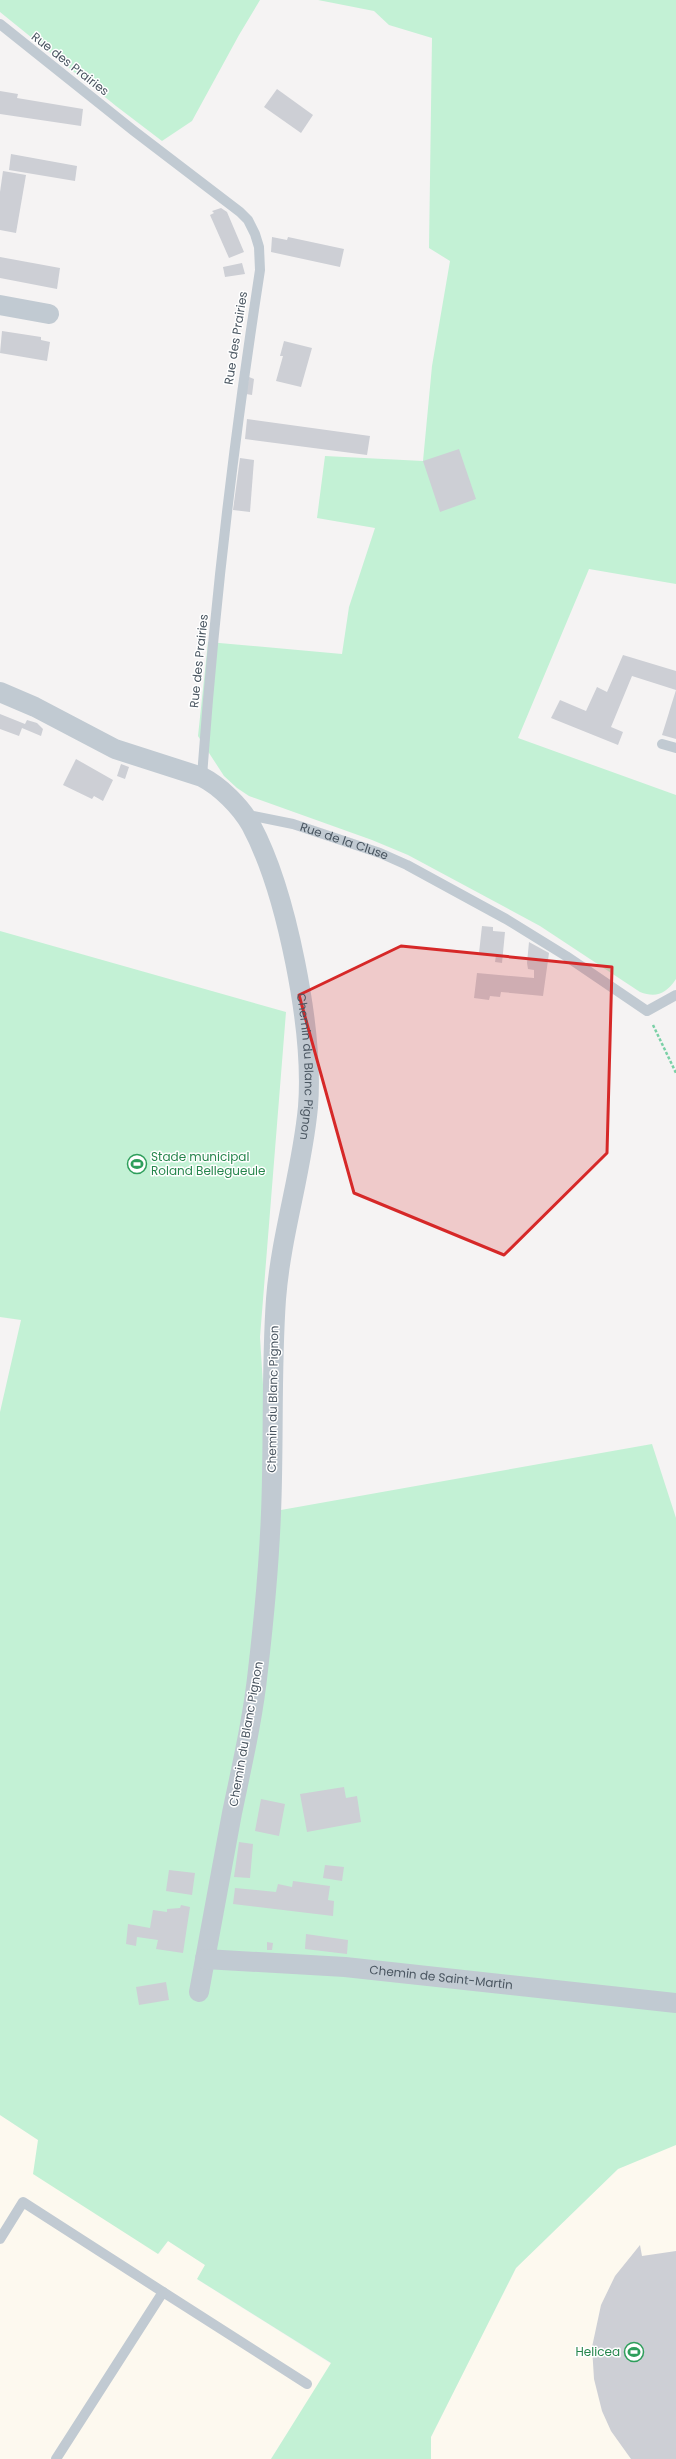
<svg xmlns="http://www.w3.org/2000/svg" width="676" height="2459" viewBox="0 0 676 2459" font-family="Poppins,sans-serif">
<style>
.commercial{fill:#fdf9ef}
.green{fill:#c3f1d5}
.building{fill:#cdcfd5}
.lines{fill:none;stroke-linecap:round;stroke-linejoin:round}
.path{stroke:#7ad0a6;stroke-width:2.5;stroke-dasharray:3 2;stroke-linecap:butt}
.lane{stroke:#c1cad2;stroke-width:10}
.street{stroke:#c1cad2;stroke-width:20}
.marked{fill:#d62828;fill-opacity:0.2;stroke:#d62828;stroke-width:3;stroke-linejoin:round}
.labels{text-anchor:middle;stroke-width:3;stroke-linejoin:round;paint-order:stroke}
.street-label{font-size:12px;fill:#4a5661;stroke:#fff}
.leisure-label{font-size:12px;fill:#27864d;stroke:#fff;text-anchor:start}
</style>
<rect width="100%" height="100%" fill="#f5f3f3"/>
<!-- commercial -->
<g class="commercial">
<polygon points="0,2115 38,2140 159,2254 168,2241 205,2265 198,2280 331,2364 271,2459 0,2459"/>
<polygon points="672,2145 676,2145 676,2459 431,2459 431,2437 516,2268 618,2169"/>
</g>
<!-- green -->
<g class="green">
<polygon points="0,0 260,0 239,35 192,121 162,141 116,106 0,12"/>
<path d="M318 0H676V584L589 569 518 738 676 795V979C666 994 656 998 640 992L540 926 408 855 372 840 249 796 237 788 224 776 198 736 208 642 342 654 349 607 375 528 317 518 325 456 423 461 432 366 450 261 429 248 432 38 389 25 374 11Z"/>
<polygon points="0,931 286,1012 260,1337 267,1448 264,1513 652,1444 676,1518 676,2145 618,2169 516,2268 431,2437 431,2459 271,2459 331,2363 197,2279 205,2265 168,2241 158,2254 33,2174 38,2140 0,2115 0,1412 21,1320 0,1317"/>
</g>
<!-- building -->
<g class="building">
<polygon points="277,89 313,115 301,133 264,107"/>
<polygon points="0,91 18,94 17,98 83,109 81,126 0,114"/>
<polygon points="11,154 77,166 75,181 9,170"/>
<polygon points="3,171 26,175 16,233 0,230 0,192"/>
<polygon points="221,208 227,212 244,252 229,258 210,215 214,213 212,211"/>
<polygon points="272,237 287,240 288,237 344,249 340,267 271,252"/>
<polygon points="0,257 60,268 57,289 0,278"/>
<polygon points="242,263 245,274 225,277 223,267"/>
<polygon points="2,331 41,337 41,340 50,342 47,361 0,353"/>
<polygon points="284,341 312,348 301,387 276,381 283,356 280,356"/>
<polygon points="249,377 254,379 252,395 246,394"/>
<polygon points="247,419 370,436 367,455 245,439"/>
<polygon points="459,449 476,499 440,512 423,461"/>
<polygon points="240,458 254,460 250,512 233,510"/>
<polygon points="623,655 676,671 676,690 632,676 611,727 623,732 618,745 551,718 560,700 586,711 597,687 607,692"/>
<polygon points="676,690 676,739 662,735"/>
<polygon points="0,714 25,724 27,720 37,723 43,729 41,736 22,728 19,736 0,729"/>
<polygon points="76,759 113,780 103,801 94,796 92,799 63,785"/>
<polygon points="121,764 129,767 125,779 117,776"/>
<polygon points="482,926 493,927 493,931 505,932 502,963 495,962 496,955 479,953"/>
<polygon points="529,942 549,953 543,996 501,992 500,997 490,996 489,1000 474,998 477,973 534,978 534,970 528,969 527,963"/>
<polygon points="344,1787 346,1798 357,1796 361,1822 307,1832 300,1794"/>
<polygon points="261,1799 285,1804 279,1836 255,1831"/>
<polygon points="239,1842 253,1844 250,1878 234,1877"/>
<polygon points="325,1865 344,1867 342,1881 323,1878"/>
<polygon points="169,1870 195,1873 192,1895 166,1891"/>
<polygon points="293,1881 330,1886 328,1900 334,1901 333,1916 233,1904 235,1888 276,1892 278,1884 292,1887"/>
<polygon points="181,1905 190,1907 183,1953 156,1949 158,1940 137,1937 136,1946 126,1944 128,1924 150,1928 153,1910 167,1912 167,1909 180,1908"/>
<polygon points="306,1934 348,1940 347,1954 305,1949"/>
<polygon points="267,1942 273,1943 272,1950 267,1950"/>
<polygon points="166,1982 169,2000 139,2005 136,1987"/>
<polygon points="640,2245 642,2256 676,2251 676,2459 631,2459 611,2431 602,2411 594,2379 592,2347 601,2305 615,2276"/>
</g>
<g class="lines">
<!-- path -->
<polyline class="path" points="653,1025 676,1073"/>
<!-- lane -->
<g class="lane">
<path d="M0 24 134 131 240 212 248 220 255 234 259 247 260 270C234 438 214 607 202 777"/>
<polyline points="662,744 676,748"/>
<path id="s1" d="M243 814 293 824 380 853 407 865 506 919 566 956 647 1011 676 995"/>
<polyline points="0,2239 23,2202 163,2292"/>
<polyline points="56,2459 163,2292 307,2384"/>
</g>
<!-- street -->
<g class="street">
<polyline points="0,305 49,314"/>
<path id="s2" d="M0 692 35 707 115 749 202 777C220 786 241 807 251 825 287 892 314 1031 308 1107 302 1172 281 1234 276 1299 271 1370 274 1442 271 1513 269 1565 264 1618 258 1670 253 1718 242 1765 232 1813 221 1872 210 1932 199 1992"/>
<path id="s3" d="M205 1959 345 1967 676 2003"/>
</g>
</g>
<!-- marked area -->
<path class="marked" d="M401 946 612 967 607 1153 504 1255 354 1193 299 995Z"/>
<!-- icons -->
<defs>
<g id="stadium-ring" transform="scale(1)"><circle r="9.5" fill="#fff" stroke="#2e9e5b" stroke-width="1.5"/><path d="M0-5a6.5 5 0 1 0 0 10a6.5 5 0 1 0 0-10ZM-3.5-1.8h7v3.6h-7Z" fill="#2e9e5b"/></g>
</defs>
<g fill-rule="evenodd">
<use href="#stadium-ring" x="137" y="1164"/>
<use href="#stadium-ring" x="634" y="2352"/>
</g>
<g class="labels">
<!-- street labels -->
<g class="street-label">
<text transform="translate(70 64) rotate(38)" y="4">Rue des Prairies</text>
<text transform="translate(236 338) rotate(-81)" y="4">Rue des Prairies</text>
<text transform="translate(199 661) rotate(-84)" y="4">Rue des Prairies</text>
<text dy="4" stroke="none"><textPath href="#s1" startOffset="105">Rue de la Cluse</textPath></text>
<text dy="4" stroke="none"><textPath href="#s2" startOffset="539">Chemin du Blanc Pignon</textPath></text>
<text transform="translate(273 1399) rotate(-89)" y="4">Chemin du Blanc Pignon</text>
<text transform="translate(246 1734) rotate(-80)" y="4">Chemin du Blanc Pignon</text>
<text dy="4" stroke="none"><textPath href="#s3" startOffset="237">Chemin de Saint-Martin</textPath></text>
</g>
<!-- leisure labels -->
<g class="leisure-label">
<text x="151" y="1161">Stade municipal<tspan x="151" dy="14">Roland Bellegueule</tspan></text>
<text x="620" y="2356" text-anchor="end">Helicea</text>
</g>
</g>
</svg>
